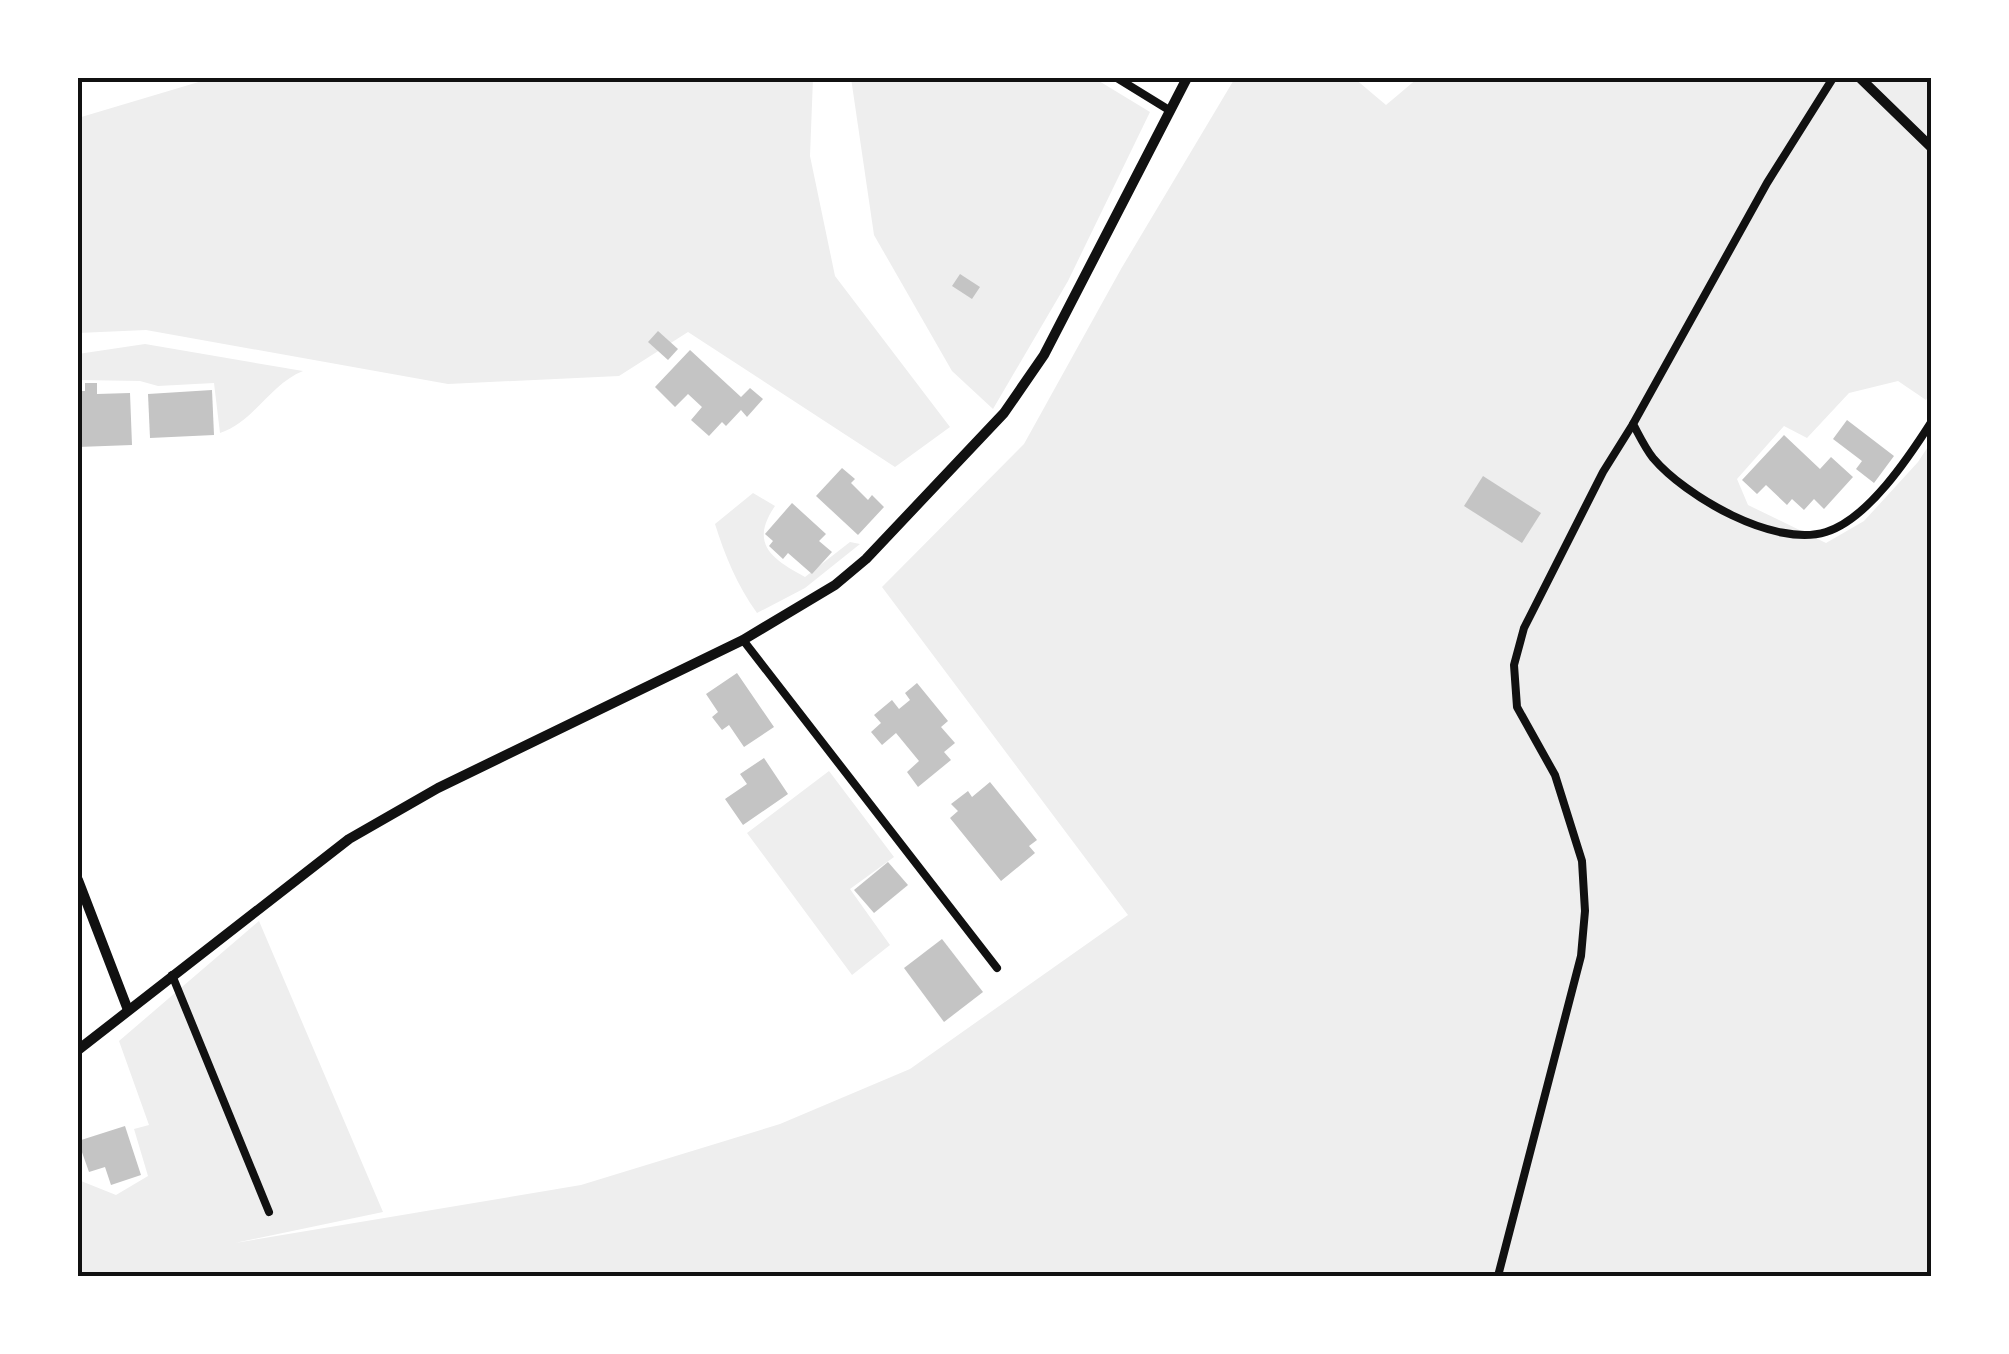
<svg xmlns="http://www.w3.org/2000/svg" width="2009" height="1354" viewBox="0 0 2009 1354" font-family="Raleway,sans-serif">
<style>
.green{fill:#eee}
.building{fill:#c4c4c4}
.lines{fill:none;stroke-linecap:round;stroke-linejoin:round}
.service{stroke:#111;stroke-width:8}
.minor{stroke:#111;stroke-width:10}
.neatline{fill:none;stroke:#111;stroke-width:4}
</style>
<rect width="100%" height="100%" fill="#fff"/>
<!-- green -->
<g class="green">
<polygon points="212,78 813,78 810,156 835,276 950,427 895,467 688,332 619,376 448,384 146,330 78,333 78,118"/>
<polygon points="851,78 1094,78 1150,112 1068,281 993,409 952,371 874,235"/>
<polygon points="1235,78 1354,78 1386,105 1418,78 1931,78 1931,390 1926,400 1898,381 1849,393 1807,438 1784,426 1737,479 1748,505 1826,543 1864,521 1918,462 1931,442 1931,1276 78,1276 78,1174 81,1181 116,1195 148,1176 134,1129 149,1125 119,1041 259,921 383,1212 235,1243 581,1185 780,1124 910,1069 1128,915 882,587 1024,444 1121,269"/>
<path d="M145 344 303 371C270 384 253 423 220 433L214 383 158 386 140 381 78 380V354Z"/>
<path d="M753 493 775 506C749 544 772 559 805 577L850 542 860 544 805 588 757 613C737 585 725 556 715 524Z"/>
<polygon points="829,771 894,857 850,889 890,945 852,975 747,833"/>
</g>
<!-- building -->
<g class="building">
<polygon points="960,274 980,287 972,299 952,286"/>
<polygon points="658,331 678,349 668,360 648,342"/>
<polygon points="690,350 741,397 750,388 763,399 747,417 741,410 726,426 722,422 709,436 691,420 702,407 688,394 675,407 655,387"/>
<polygon points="85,383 97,383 97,394 130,393 132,445 78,447 78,391 85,391"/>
<polygon points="212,390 214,435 150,438 148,394"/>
<polygon points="1847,420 1894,456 1874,483 1856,469 1862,461 1833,439"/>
<polygon points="1784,435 1820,469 1831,457 1853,477 1824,509 1814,499 1804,510 1792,499 1787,505 1766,485 1757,494 1742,480"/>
<polygon points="842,468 855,479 851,483 868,500 872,495 884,507 858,535 816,496"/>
<polygon points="1483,476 1541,513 1522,543 1464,506"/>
<polygon points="792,503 826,534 819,541 832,552 812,574 788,553 783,559 769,546 773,541 765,534"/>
<polygon points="737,673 774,727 744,747 729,725 722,730 712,717 718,712 706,694"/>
<polygon points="917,683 948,721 941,727 955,743 944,752 951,760 918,787 907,772 919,761 896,733 882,745 871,732 881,723 874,715 892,700 899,709 910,700 905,693"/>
<polygon points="764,758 788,794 743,825 725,799 747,784 740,774"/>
<polygon points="990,782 1037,840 1029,846 1035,853 1001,881 950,818 958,811 951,804 968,791 972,797"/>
<polygon points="888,862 908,885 874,913 854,890"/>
<polygon points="942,939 983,992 944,1022 904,968"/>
<polygon points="125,1126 141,1175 111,1185 105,1167 89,1172 78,1141"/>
</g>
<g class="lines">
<!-- service -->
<g class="service">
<polyline points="1117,78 1169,110"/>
<path d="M1833 78 1767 183 1633 424C1639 435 1645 448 1653 458 1685 496 1774 548 1826 532 1868 519 1909 457 1932 421"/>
<polyline points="743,640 997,968"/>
<polyline points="172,975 269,1212"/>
<polyline points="1498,1276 1581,956 1585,911 1582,861 1555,775 1517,707 1514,665 1524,628 1603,472 1633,424"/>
</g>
<!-- minor -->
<g class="minor">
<polyline points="1860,78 1932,148"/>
<polyline points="78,880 128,1010"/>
<polyline points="78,1050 349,839 438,788 743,640 835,585 866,559 1004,413 1044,355 1187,78"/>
</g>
</g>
<!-- border -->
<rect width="2009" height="1354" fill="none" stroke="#ffffff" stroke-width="160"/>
<rect x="80" y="80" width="1849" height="1194" class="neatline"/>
</svg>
